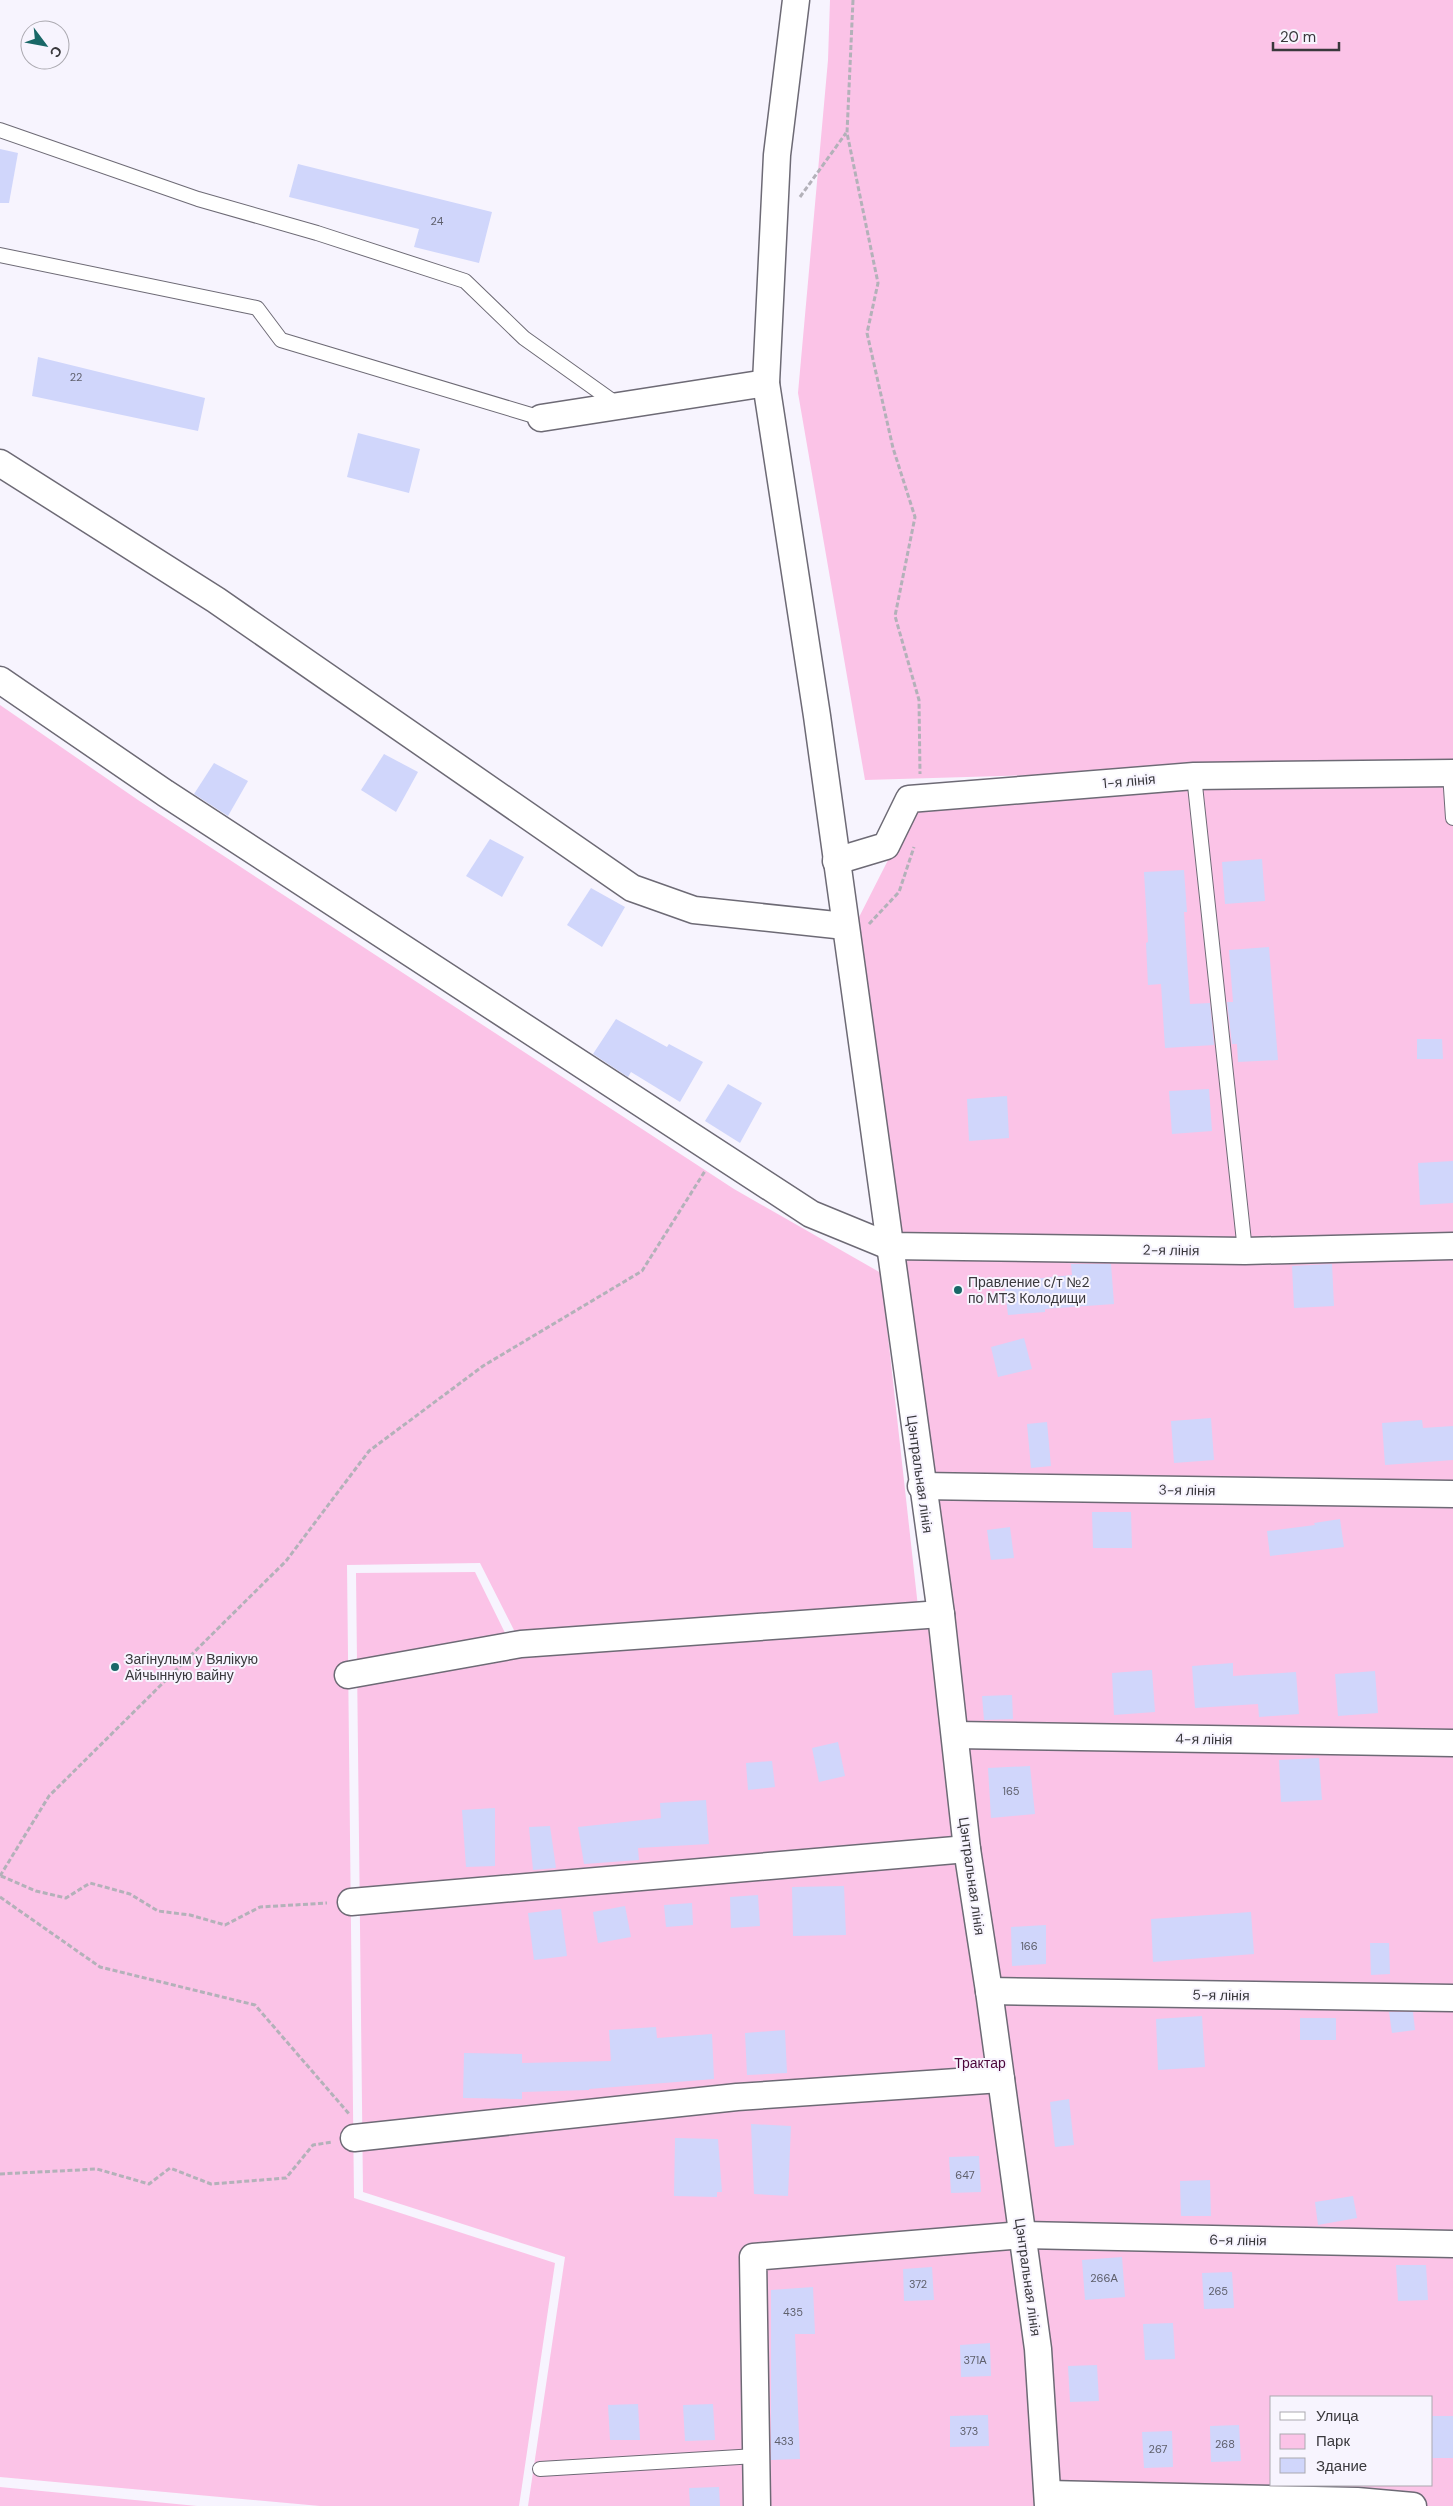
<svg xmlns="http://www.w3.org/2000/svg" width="1453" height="2506" viewBox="0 0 1453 2506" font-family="'DM Sans',sans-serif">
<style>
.green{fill:#fbc3e7;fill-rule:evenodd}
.building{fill:#d0d6fb}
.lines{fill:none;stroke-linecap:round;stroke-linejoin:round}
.service-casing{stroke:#6d6a75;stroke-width:16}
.minor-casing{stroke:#6d6a75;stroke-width:29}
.path{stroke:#b3b1b9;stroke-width:3;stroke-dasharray:5 2.5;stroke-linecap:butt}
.service{stroke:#fff;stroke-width:14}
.minor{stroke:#fff;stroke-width:26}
.poi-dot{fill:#196767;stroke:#f7f4fe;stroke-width:2}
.labels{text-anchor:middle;stroke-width:4;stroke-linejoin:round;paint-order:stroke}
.number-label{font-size:11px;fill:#5f606c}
.street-label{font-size:14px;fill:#39383c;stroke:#f7f4fe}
.poi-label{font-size:14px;fill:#39383c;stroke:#f7f4fe;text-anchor:start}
.park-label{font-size:14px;fill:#4d063c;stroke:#f7f4fe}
</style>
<rect width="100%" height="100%" fill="#f7f4fe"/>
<!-- green -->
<g class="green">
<polygon points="830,0 1453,0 1453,763 865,780 798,393 828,60"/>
<polygon points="0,705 138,800 734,1189 881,1273 919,1616 521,1644 480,1563 347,1565 354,2198 555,2263 519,2506 320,2506 0,2477"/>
<path d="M1453 782V2506H528L565 2257 363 2192 356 1573 475 1572 515 1653 950 1622 854 927 915 807 1194 785ZM1272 2397H1432V2485H1272Z"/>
<polygon points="0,2487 197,2506 0,2506"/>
</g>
<!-- building -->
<g class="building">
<polygon points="0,149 18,153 9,203 0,203"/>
<polygon points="298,164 492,212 479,263 414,247 419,229 289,197"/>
<polygon points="38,357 205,398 198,431 32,396"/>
<polygon points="358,433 420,449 409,493 347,477"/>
<polygon points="384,754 418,772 396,812 361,790"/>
<polygon points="214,763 248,781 228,816 194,794"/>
<polygon points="490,839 524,857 502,897 466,876"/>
<polygon points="1262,859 1265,901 1225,904 1222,862"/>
<polygon points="1184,870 1187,912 1184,912 1190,1004 1210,1003 1214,1045 1165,1048 1161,984 1148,985 1146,943 1148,942 1144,872"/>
<polygon points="591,888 625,907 602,947 567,925"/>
<polygon points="1269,947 1278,1060 1238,1062 1237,1044 1232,1044 1227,1002 1233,1002 1229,950"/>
<polygon points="616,1019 667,1047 669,1044 703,1062 680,1102 631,1072 628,1077 593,1054"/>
<polygon points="1417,1039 1442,1039 1443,1059 1417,1059"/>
<polygon points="728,1084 762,1103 740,1143 705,1121"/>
<polygon points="1209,1089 1212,1131 1172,1134 1169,1091"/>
<polygon points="1007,1096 1009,1138 969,1141 967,1099"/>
<polygon points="1453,1161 1453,1203 1420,1205 1418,1163"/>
<polygon points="1071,1264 1111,1264 1114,1304 1045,1309 1045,1312 1008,1315 1004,1282 1072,1275"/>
<polygon points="1332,1264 1334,1306 1294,1308 1292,1266"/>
<polygon points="1024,1338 1032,1369 998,1377 991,1347"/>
<polygon points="1211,1418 1214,1460 1174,1463 1171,1421"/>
<polygon points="1422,1420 1423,1428 1453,1426 1453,1460 1385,1465 1382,1423"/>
<polygon points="1047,1422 1051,1466 1031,1468 1027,1424"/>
<polygon points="1092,1512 1131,1512 1132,1548 1093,1548"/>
<polygon points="1340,1519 1344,1547 1270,1556 1267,1531 1315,1525 1314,1523"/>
<polygon points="1010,1527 1014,1558 991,1560 987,1530"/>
<polygon points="1233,1663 1233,1676 1296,1672 1299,1714 1259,1717 1258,1704 1195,1708 1192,1666"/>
<polygon points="1152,1670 1155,1712 1114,1715 1112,1673"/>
<polygon points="1375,1671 1378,1713 1338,1716 1335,1674"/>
<polygon points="1012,1695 1013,1719 984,1720 982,1696"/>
<polygon points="838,1742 845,1776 819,1782 812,1748"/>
<polygon points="1319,1758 1322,1800 1281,1802 1279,1760"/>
<polygon points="772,1761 775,1787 748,1790 746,1763"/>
<polygon points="1030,1766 1035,1814 991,1818 988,1768"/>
<polygon points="706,1800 709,1844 638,1848 639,1860 584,1864 578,1827 661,1818 660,1803"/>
<polygon points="495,1808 495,1866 466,1867 462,1810"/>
<polygon points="550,1826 556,1868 533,1870 529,1827"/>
<polygon points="844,1886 846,1935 793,1936 792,1887"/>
<polygon points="758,1895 760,1926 731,1928 730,1897"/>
<polygon points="692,1903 693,1925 666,1927 664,1905"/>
<polygon points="625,1906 631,1937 598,1943 593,1912"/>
<polygon points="561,1909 567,1956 534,1960 528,1913"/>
<polygon points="1251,1912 1254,1954 1153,1962 1151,1919"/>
<polygon points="1046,1925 1046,1964 1012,1966 1011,1927"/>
<polygon points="1370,1943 1389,1943 1390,1974 1371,1975"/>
<polygon points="1389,2012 1413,2012 1415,2030 1392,2033"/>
<polygon points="1202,2016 1205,2067 1158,2070 1156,2019"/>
<rect x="1300" y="2018" width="36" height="22"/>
<polygon points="656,2027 657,2038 712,2034 714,2079 589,2089 589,2090 522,2092 522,2099 463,2098 464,2053 522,2054 522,2063 611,2061 609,2030"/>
<polygon points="785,2030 787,2073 747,2075 745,2033"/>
<polygon points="1069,2099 1074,2145 1055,2147 1050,2102"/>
<polygon points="751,2124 791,2126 788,2196 754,2194"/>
<polygon points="675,2138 718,2139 722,2192 717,2192 717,2197 674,2196"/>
<polygon points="979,2156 981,2192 951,2193 949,2157"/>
<polygon points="1210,2180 1211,2216 1181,2216 1180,2181"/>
<polygon points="1353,2196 1357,2218 1318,2225 1315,2202"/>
<polygon points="1122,2257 1125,2297 1085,2300 1082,2260"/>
<polygon points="1396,2265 1426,2265 1428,2300 1398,2301"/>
<polygon points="932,2267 934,2300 904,2301 903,2269"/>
<polygon points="1232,2272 1234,2308 1204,2309 1202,2273"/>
<polygon points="813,2287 815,2334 795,2334 800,2459 771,2460 771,2290"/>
<polygon points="1173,2323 1175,2359 1145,2360 1143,2324"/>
<polygon points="990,2343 991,2376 961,2377 960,2345"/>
<polygon points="1097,2365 1099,2401 1070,2402 1068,2366"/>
<polygon points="638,2404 640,2440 610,2440 608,2405"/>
<polygon points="713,2404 715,2440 685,2441 683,2405"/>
<polygon points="988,2415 989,2446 950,2447 950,2416"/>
<rect x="1432" y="2416" width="21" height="42"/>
<polygon points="1239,2425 1241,2461 1211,2462 1210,2426"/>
<polygon points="1172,2431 1173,2467 1144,2468 1142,2432"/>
<polygon points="719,2487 720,2506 690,2506 689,2488"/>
</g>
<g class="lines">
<!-- service casing -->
<g class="service-casing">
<g id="service">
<polyline points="0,130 198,199 317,233 465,281 524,338 618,405"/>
<polyline points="0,255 257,308 281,340 541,418"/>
<polyline points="1450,773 1453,818"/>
<polyline points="1194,776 1245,1251"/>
<polyline points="540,2469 756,2456"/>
</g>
</g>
<!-- minor casing -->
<g class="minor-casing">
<g id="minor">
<polyline points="796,0 777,155 766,383 817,716 941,1614 967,1849 989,1991 1038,2349 1048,2506"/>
<polyline points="541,418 766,383"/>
<polyline points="0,463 216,600 632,888 694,910 845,926"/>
<polyline points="0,680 165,793 811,1214 889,1246 1245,1251 1453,1246"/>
<polyline points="836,861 886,846 909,799 1194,776 1453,773"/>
<polyline points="921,1486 1453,1494"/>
<polyline points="348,1675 521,1644 941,1614"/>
<polyline points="955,1735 1453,1743"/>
<polyline points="351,1902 967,1849"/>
<polyline points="989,1991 1453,1998"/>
<polyline points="354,2138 737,2097 1001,2079"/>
<polyline points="1048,2494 1357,2501 1413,2506"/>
<polyline points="757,2506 753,2257 1023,2235 1453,2244"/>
</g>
</g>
<!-- path -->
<g class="path">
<polyline points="853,0 847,133 878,283 867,333 893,448 915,517 895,616 919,700 920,774"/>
<polyline points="800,197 846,133"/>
<polyline points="869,924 899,892 914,847"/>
<polyline points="0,1876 49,1796 286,1561 369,1451 483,1366 642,1271 705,1171"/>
<polyline points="1,1876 36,1891 66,1898 90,1883 130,1894 158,1911 190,1915 225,1925 260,1907 327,1903"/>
<polyline points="0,1897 100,1967 255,2005 350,2115"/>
<polyline points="0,2174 97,2169 149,2184 170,2168 211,2184 286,2178 313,2145 332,2142"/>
</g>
<!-- service -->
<use href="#service" class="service"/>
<!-- minor -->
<use href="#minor" class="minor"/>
</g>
<!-- markers -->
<g class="poi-dot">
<circle cx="958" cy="1290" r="5"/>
<circle cx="115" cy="1667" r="5"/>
</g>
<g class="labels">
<!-- number labels -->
<g class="number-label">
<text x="437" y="225">24</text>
<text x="76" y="381">22</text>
<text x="1011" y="1795">165</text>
<text x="1029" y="1950">166</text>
<text x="965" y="2179">647</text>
<text x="1104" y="2282">266А</text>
<text x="918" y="2288">372</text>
<text x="1218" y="2295">265</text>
<text x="793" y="2316">435</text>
<text x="975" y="2364">371А</text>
<text x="969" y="2435">373</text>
<text x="784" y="2445">433</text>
<text x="1225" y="2448">268</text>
<text x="1158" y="2453">267</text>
</g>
<!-- street labels -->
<g class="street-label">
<text transform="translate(1129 781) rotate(-5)" y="5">1-я лінія</text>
<text transform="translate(1171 1250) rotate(1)" y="5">2-я лінія</text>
<text transform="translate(920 1474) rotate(82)" y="5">Цэнтральная лінія</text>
<text transform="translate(1187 1490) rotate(1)" y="5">3-я лінія</text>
<text transform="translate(1204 1739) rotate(1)" y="5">4-я лінія</text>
<text transform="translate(972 1876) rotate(82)" y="5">Цэнтральная лінія</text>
<text transform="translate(1221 1995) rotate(1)" y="5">5-я лінія</text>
<text transform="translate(1238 2240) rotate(1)" y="5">6-я лінія</text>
<text transform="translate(1028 2277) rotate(82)" y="5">Цэнтральная лінія</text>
</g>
<!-- poi labels -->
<g class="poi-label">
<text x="968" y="1287">Правление с/т №2<tspan x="968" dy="16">по МТЗ Колодищи</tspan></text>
<text x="125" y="1664">Загінулым у Вялікую<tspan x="125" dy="16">Айчынную вайну</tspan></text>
</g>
<!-- park labels -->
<g class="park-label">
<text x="980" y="2068">Трактар</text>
</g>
</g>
<!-- legend -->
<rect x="1270" y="2396" width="162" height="90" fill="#f7f4fe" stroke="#aba9b0"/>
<rect x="1280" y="2412" width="25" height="8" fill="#ffffff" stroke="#aba9b0"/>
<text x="1316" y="2421" font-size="15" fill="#39383c">Улица</text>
<rect x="1280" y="2434" width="25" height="15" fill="#fbc3e7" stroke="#aba9b0"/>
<text x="1316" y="2446" font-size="15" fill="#39383c">Парк</text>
<rect x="1280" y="2458" width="25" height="15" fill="#d0d6fb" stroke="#aba9b0"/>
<text x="1316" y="2471" font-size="15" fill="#39383c">Здание</text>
<!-- north arrow -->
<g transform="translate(45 45) rotate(122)"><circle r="24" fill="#f7f4fe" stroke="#aba9b0"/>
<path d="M0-4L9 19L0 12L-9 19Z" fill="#196767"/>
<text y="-8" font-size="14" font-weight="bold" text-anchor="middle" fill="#39383c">С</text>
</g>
<!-- scale -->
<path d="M1273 42v8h66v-8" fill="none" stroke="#39383c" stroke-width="2.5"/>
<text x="1280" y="42" font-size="15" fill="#39383c" stroke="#f7f4fe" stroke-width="4" paint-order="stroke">20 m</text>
</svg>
